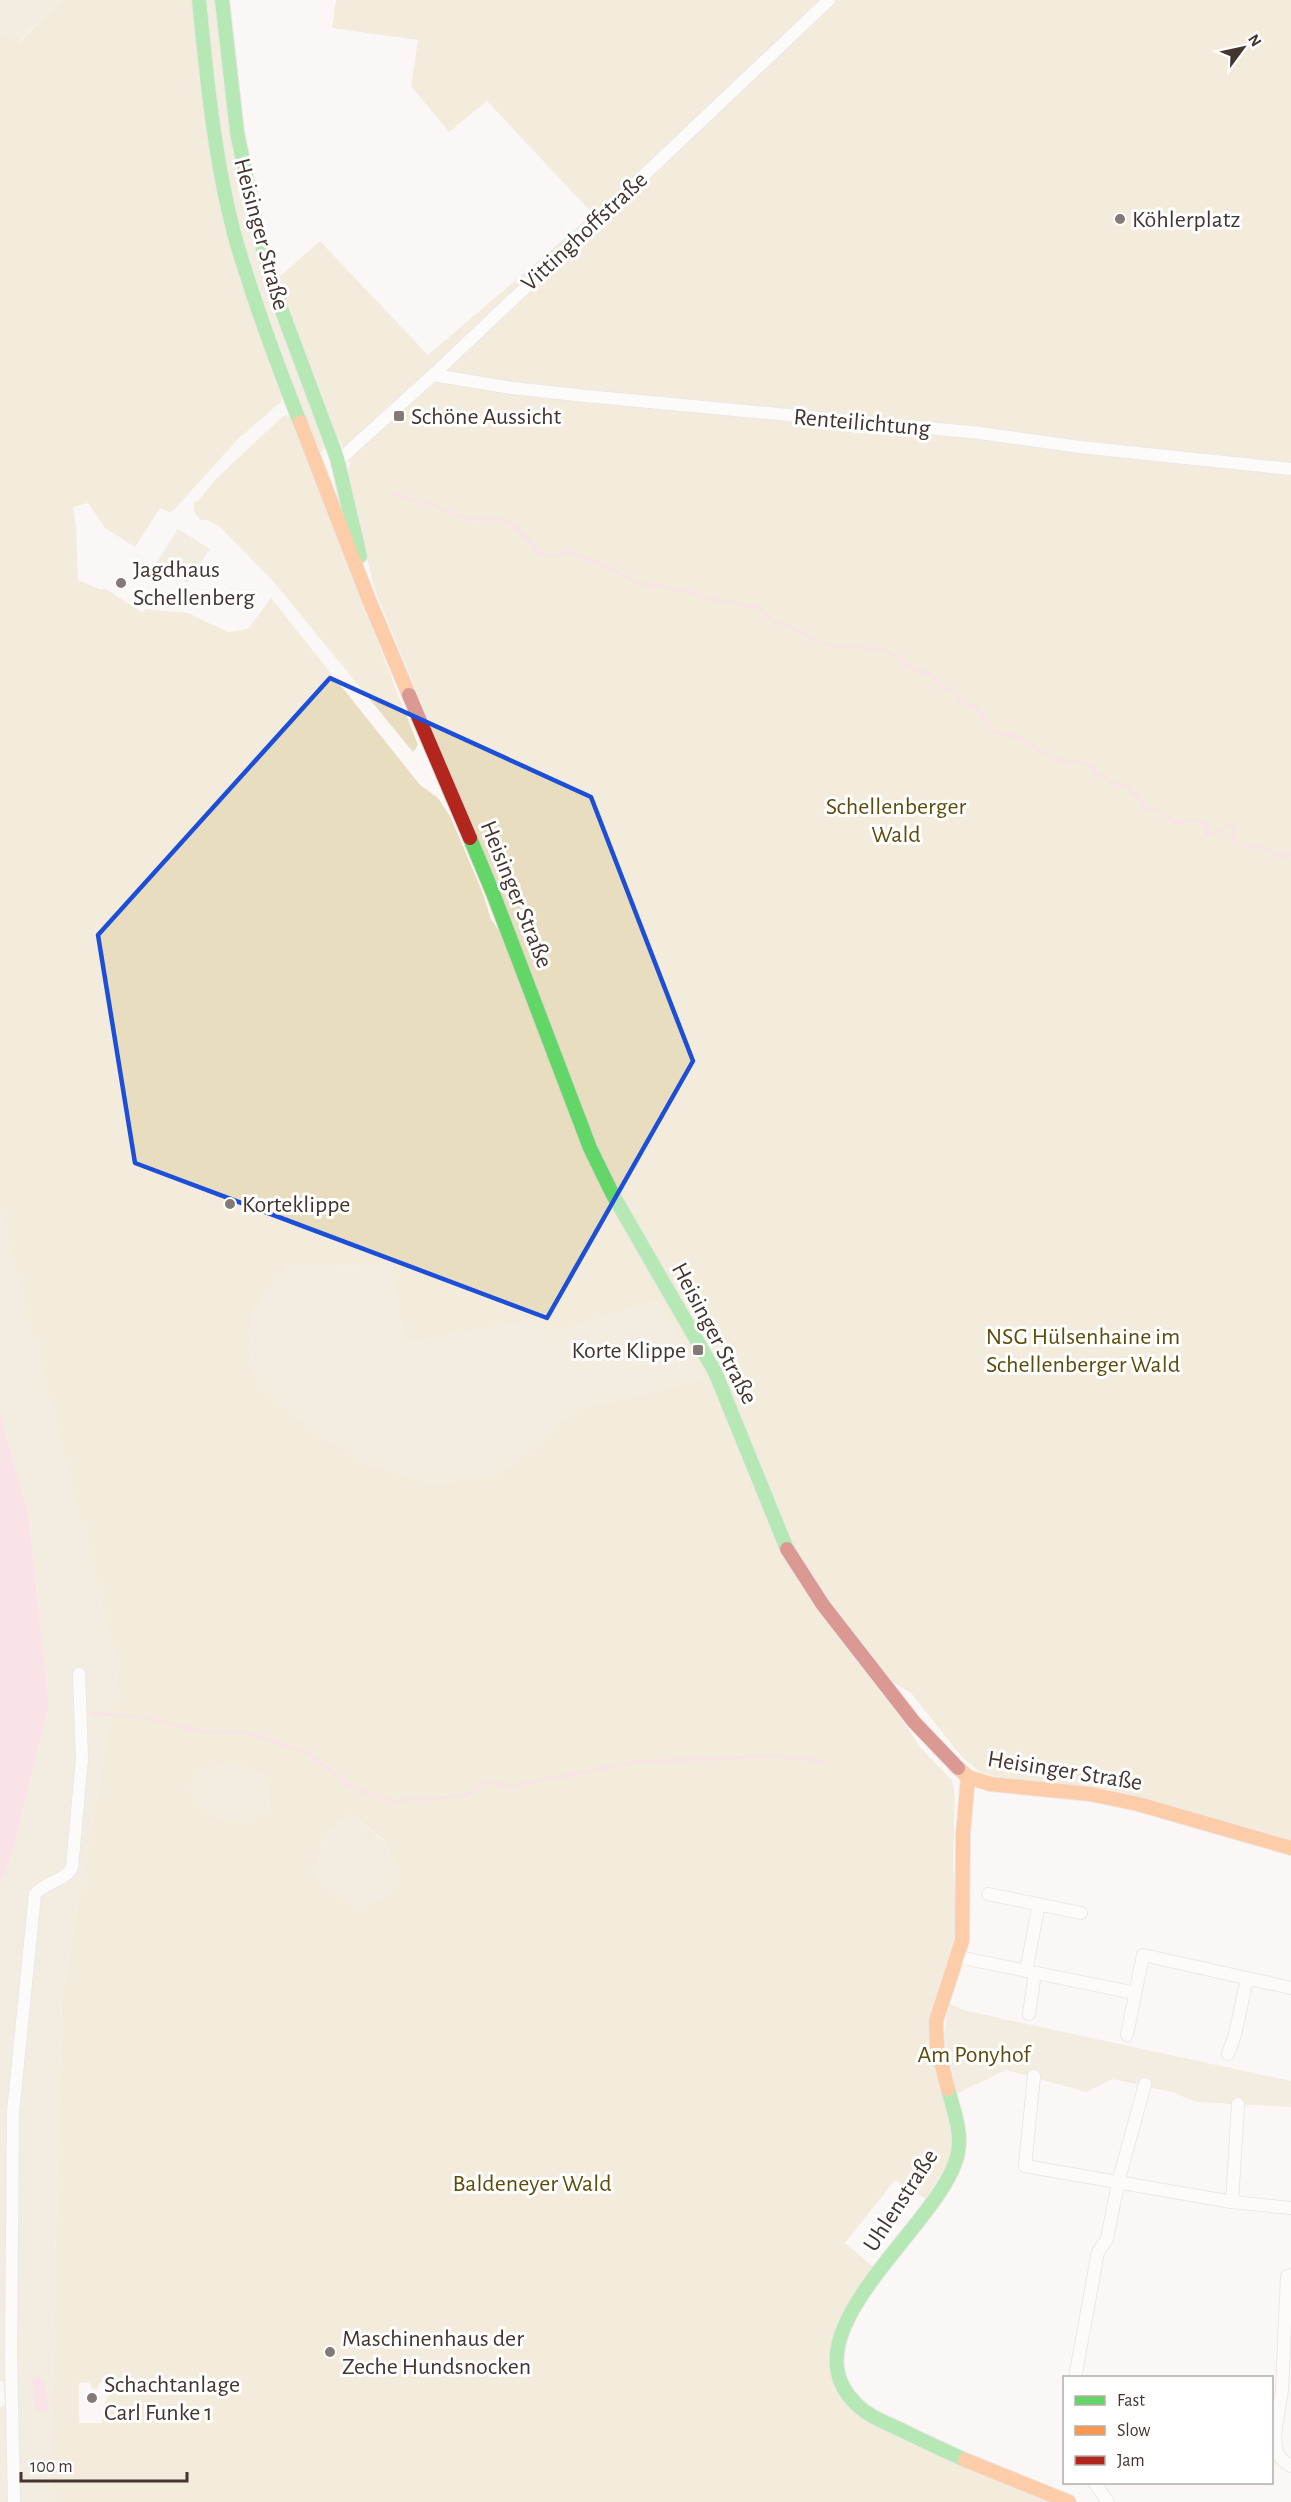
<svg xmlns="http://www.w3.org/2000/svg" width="1291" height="2502" viewBox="0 0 1291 2502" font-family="'Alegreya Sans',sans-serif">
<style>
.green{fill:#e9e0c8}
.forest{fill:#e8ddbf;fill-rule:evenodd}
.water{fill:#f7cbd3}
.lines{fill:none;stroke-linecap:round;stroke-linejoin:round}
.stream{stroke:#f7cbd3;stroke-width:3}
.street-casing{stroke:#dbd3ce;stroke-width:14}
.fast-casing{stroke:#dbd3ce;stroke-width:16}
.slow-casing{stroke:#dbd3ce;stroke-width:16}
.jam-casing{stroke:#dbd3ce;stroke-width:16}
.street{stroke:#fefefe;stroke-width:12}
.fast{stroke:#63d668;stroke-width:14}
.slow{stroke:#ff974d;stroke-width:14}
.jam{stroke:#b3261e;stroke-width:14}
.marked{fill:none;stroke:#1d4ed8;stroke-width:4.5;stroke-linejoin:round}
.poi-dot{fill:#847974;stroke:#fff;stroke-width:2}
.labels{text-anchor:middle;stroke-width:6;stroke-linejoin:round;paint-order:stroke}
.poi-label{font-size:24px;fill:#44352e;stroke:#fff;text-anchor:start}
.street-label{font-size:24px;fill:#44352e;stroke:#fff}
.park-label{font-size:24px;fill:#5e4c0b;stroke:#fff}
</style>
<rect width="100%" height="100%" fill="#fbf7f5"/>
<!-- green -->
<g class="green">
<polygon points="0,0 61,0 18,42 0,33"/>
<polygon points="205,0 218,0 236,157 322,433 325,448 319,455 244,249 220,136"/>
<polygon points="178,529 210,549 187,583 156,563"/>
<polygon points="0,1205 119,1669 62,1995 49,2502 0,2502 0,2407 5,2405 3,2381 0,2381 0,1886 13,1852 49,1705 28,1511 0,1413"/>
<polygon points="392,1264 404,1344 540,1318 544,1335 657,1302 703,1378 572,1411 529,1451 493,1476 432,1483 370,1464 319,1435 263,1388 250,1364 253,1310 289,1265"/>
<path d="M225 1762C263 1776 270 1771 270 1815 231 1826 216 1826 191 1792L198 1774Z"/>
<polygon points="350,1814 382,1839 400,1872 385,1899 358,1907 317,1879 322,1838"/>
<polygon points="948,2003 967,2011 1291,2081 1291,2107 1196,2102 1172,2092 1112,2079 1087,2092 1006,2070 956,2094 944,2037"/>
</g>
<!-- forest -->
<g class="forest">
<path d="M61 0H194L206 117 283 395 281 402 237 440 173 511 169 512 160 508 135 547 105 528 88 503 73 507 76 525 78 580 102 590 104 588 142 612 146 609 188 613 228 632 248 629 271 598 420 785 438 798 450 816 482 891 491 919 499 931 583 1147 712 1379 787 1563 881 1693 899 1715 920 1747 952 1780 955 1796 953 1867 958 1913V1937L935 1999 953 2153 926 2199 895 2180 845 2243 877 2270 838 2340 848 2400 1055 2502H49L62 1995 119 1669 0 1207V33L19 42ZM392 1264 404 1344 540 1318 544 1335 657 1302 703 1378 572 1411 529 1451 493 1476 432 1483 370 1464 319 1435 263 1388 250 1364 253 1310 289 1265ZM225 1762C263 1776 270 1771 270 1814 231 1826 216 1826 191 1792L198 1774ZM350 1814 382 1838 400 1872 385 1898 358 1907 317 1879 322 1838ZM89 2382 92 2389H97L100 2382 111 2383V2390L102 2409V2423H79V2383Z"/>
<polygon points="336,0 1291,0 1291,1842 1258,1830 1123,1792 994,1776 980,1772 962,1757 911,1693 889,1680 797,1558 722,1372 603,1162 482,849 375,591 350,490 347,474 350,463 336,433 278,278 320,241 428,355 593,214 487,101 449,132 411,86 418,40 332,28"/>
<polygon points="289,415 418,745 413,752 272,580 221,528 208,520 201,520 194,512 194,502 198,501 217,478 283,416"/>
</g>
<!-- water -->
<g class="water">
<polygon points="0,1413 28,1511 49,1705 13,1852 0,1886"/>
<path d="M38 2376C48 2383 47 2397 48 2409L44 2413 38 2411 34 2404 32 2379Z"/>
</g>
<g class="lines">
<!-- stream -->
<g class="stream">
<path d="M395 493C407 501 417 500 430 504 443 508 456 516 469 519 481 521 493 516 506 521 530 531 535 570 567 551L616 571 636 582 695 593 703 598 757 607 771 619 801 632 822 645 864 647 866 649 885 650 902 659 905 666 931 674 942 688 952 690 965 704 977 709 991 730 1024 740 1032 747 1059 760 1070 763 1079 762 1092 766 1093 770 1115 784 1128 786 1146 807 1160 811 1172 820 1177 822 1197 820 1209 826 1206 834 1209 835 1229 825 1232 827 1235 844 1263 848 1281 857 1291 855"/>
<polyline points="93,1713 141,1717 199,1731 245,1732 308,1753 351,1787 392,1801 465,1796 486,1781 512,1786 635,1762 774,1756 827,1762"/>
</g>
<!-- street casing -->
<g class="street-casing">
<g id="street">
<polyline points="433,375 512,388 586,396 980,433 1080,447 1291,469"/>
<polyline points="338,461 433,375 829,0"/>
<polyline points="988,1894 1081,1913"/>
<polyline points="958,1957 1135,1993"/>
<polyline points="1026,1971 1039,1904"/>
<polyline points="1029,2014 1035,1973"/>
<polyline points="1127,2035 1143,1955 1291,1988"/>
<polyline points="1228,2054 1235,2035 1247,1979"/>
<polyline points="1034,2076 1025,2166 1232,2202 1291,2208"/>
<polyline points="1232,2202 1238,2104"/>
<polyline points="1075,2378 1098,2252 1107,2239 1118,2183 1145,2084"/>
<path d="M1272 2426 1276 2427C1274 2445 1274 2457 1291 2466"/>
<polyline points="1276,2427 1282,2390 1287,2276 1291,2275"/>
<polyline points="1094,2482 1108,2502"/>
<path d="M14 2502 11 2356 13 2113 35 1894C45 1882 66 1881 72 1867L82 1759 79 1674"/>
</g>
</g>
<!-- fast casing -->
<g class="fast-casing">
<g id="fast">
<path d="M199 0C207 81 215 166 237 244 255 305 277 364 300 422"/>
<polyline points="222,0 237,132 257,229 282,311 337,458 360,556"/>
<polyline points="470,838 493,893 590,1148 613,1195 715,1372 787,1549"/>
<path d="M948 2089C953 2109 962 2131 958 2152 946 2222 781 2331 856 2404 868 2416 884 2422 899 2429 921 2440 943 2450 965 2460"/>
</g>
</g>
<!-- slow casing -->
<g class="slow-casing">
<g id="slow">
<polyline points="300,422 369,600 409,695"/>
<polyline points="958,1768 968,1777 990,1784 1090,1794 1138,1804 1291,1848"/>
<polyline points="948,2089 937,2047 936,2021 962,1941 963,1834 968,1777"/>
<polyline points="965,2460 1069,2502"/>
</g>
</g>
<!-- jam casing -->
<g class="jam-casing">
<g id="jam">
<polyline points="409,695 470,838"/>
<polyline points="787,1549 823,1605 914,1722 958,1768"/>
</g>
</g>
<!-- street -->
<use href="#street" class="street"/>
<!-- fast -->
<use href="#fast" class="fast"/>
<!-- slow -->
<use href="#slow" class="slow"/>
<!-- jam -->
<use href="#jam" class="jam"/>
</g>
<!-- marked area -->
<path d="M0 0H1291V2502H0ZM330 678 591 797 693 1061 547 1318 135 1163 98 935Z" fill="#fbf7f5" fill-opacity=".55" fill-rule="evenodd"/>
<path class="marked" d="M330 678 591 797 693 1061 547 1318 135 1163 98 935Z"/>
<!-- markers -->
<g class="poi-dot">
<circle cx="1120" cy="219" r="6"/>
<rect x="393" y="410" width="12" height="12" rx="3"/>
<circle cx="121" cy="583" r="6"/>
<circle cx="230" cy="1204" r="6"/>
<rect x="692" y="1344" width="12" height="12" rx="3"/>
<circle cx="330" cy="2352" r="6"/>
<circle cx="92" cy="2398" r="6"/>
</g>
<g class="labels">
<!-- poi labels -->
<g class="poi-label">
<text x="1132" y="227">Köhlerplatz</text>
<text x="411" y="424">Schöne Aussicht</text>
<text x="133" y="577">Jagdhaus<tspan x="133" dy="28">Schellenberg</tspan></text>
<text x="242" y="1212">Korteklippe</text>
<text x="686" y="1358" text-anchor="end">Korte Klippe</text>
<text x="342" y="2346">Maschinenhaus der<tspan x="342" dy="28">Zeche Hundsnocken</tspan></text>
<text x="104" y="2392">Schachtanlage<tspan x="104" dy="28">Carl Funke 1</tspan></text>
</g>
<!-- street labels -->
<g class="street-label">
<text transform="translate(584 231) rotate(-43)" y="8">Vittinghoffstraße</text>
<text transform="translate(262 234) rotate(75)" y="8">Heisinger Straße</text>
<text transform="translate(862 422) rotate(5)" y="8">Renteilichtung</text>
<text transform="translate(517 894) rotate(68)" y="8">Heisinger Straße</text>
<text transform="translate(715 1333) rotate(62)" y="8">Heisinger Straße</text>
<text transform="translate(1065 1770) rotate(9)" y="8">Heisinger Straße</text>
<text transform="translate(900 2200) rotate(-57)" y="8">Uhlenstraße</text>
</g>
<!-- park labels -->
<g class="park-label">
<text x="896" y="814">Schellenberger<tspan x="896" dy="28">Wald</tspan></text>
<text x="1083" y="1344">NSG Hülsenhaine im<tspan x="1083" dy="28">Schellenberger Wald</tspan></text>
<text x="974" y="2062">Am Ponyhof</text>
<text x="532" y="2191">Baldeneyer Wald</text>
</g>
</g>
<!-- legend -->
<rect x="1063" y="2376" width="210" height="108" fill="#ffffff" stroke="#b4aeab" stroke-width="1.5"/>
<rect x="1075" y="2396" width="30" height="9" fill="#63d668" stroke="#b4aeab" stroke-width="1.5"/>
<text x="1117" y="2406" font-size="18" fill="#44352e">Fast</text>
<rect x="1075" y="2426" width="30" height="9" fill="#ff974d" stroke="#b4aeab" stroke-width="1.5"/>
<text x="1117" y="2436" font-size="18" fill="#44352e">Slow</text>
<rect x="1075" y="2456" width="30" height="9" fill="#b3261e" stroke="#b4aeab" stroke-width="1.5"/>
<text x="1117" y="2466" font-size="18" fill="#44352e">Jam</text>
<!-- north arrow -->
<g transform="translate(1243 48) rotate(57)" stroke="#ffffff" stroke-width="4.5" paint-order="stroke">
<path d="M0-4.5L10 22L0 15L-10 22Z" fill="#44352e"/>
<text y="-9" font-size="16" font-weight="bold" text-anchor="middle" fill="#44352e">N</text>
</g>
<!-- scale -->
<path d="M21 2472v9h166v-9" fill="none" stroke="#44352e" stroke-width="3"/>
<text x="30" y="2472" font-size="18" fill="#44352e" stroke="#ffffff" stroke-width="4.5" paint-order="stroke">100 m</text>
</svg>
